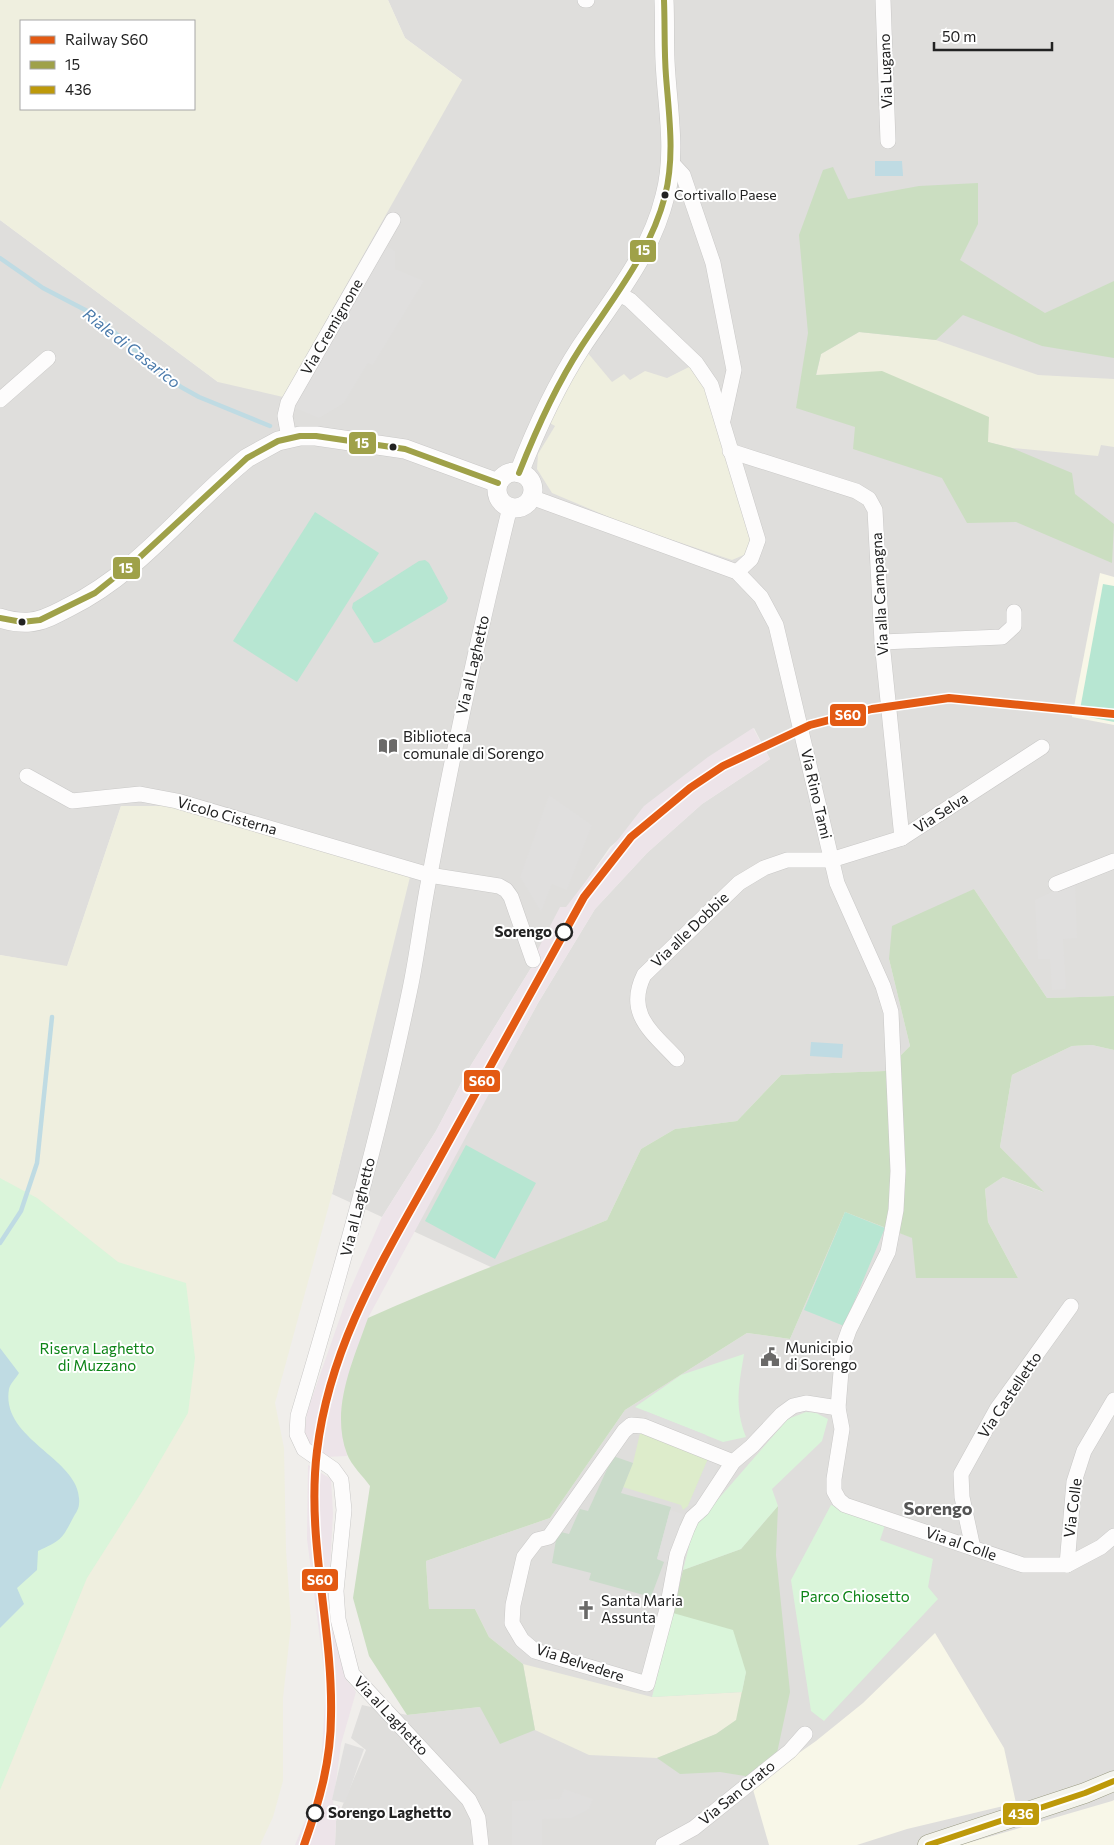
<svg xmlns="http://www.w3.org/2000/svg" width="1114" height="1845" viewBox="0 0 1114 1845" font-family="Commissioner,sans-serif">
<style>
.residential{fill:#dfdedc}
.industrial{fill:#ede4e9}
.education{fill:#f8f7e8}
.farmland{fill:#efefdf;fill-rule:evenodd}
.grass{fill:#ddeccb}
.forest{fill:#cbdec1}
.cemetery{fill:#cadbca}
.park{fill:#daf5da}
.pitch{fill:#b7e6d2}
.parking{fill:#e0dfde}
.water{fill:#bfdbe3}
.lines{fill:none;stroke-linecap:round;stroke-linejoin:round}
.stream{stroke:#bfdbe3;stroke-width:4.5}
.minor-casing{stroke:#c9c8c7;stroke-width:16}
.tertiary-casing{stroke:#c9c8c7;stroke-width:20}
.secondary-casing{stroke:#999a82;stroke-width:21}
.minor{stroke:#fdfcfc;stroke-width:15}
.tertiary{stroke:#fdfcfc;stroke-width:19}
.secondary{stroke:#f4f4ed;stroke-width:20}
.bus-1-casing{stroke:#fff;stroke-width:10}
.bus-2-casing{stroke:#fff;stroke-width:10}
.bus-1{stroke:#9fa149;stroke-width:6}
.bus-2{stroke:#bd990a;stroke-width:6}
.rail-1-casing{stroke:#fff;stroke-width:11}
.rail-1{stroke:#e35a13;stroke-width:8}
.bus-dot{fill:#222;stroke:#fff;stroke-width:2}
.stop-dot{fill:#fff;stroke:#222;stroke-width:2.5}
.labels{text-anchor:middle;stroke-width:4;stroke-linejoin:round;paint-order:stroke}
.bus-label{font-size:14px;fill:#222;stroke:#fff;text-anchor:start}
.street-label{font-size:15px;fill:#222;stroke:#fff}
.poi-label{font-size:15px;fill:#222;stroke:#fff;text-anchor:start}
.stop-label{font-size:15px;font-weight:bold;fill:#222;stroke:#fff;text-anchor:end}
.park-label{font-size:15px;fill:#0c8416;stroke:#fff}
.water-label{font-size:16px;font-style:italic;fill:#4a7aab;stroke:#fff}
.quarter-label{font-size:18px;font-weight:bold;fill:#555;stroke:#fff}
.line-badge{stroke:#fff;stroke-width:2}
.badge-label{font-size:14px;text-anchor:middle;font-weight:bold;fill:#fff}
</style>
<rect width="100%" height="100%" fill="#f0eeeb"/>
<!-- residential -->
<g class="residential">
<polygon points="388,0 1114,0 1114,996 1047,998 974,889 889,959 910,1046 885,1071 781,1075 737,1121 675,1129 641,1149 607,1220 493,1268 413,1231 538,1003 595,909 647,853 702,804 770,759 754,728 610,847 536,953 531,968 468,1070 436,1131 382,1217 332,1194 409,877 121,806 67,967 0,955 0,220 218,382 462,80 405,38"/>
<polygon points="1092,1045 1114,1050 1114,1845 335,1845 336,1821 366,1750 351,1738 362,1705 407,1715 480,1707 523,1664 489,1637 475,1609 429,1609 426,1561 550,1518 625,1410 747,1333 790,1339 845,1212 1018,1278 988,1222 985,1189 1003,1177 1043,1192 1000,1147 1012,1075 1072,1046"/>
</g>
<!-- industrial -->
<g class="industrial">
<polygon points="753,728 770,759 702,804 647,853 595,909 538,1003 368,1318 342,1430 347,1456 325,1457 311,1449 304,1437 307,1412 349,1292 382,1217 436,1131 468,1070 531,968 536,953 560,907 566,907 644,806 708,757"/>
<polygon points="308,1465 331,1479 333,1513 328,1604 331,1626 347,1681 356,1692 341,1744 333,1804 340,1806 340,1809 336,1821 335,1845 295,1845 315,1797 321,1765 326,1686 307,1539"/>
</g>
<!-- education -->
<g class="education">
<polygon points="1100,573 1114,577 1114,725 1072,717"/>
<polygon points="935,1633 1004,1748 1016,1803 907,1829 857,1845 769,1845 752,1786 816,1741 863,1703"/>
<polygon points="1114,1800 1114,1845 961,1845 1112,1801"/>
</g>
<!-- farmland -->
<g class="farmland">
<path d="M0 0H388L405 38 462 80 283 397 218 382 0 220ZM21 21H194V109H21Z"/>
<polygon points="859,332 936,340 1038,375 1114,379 1114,447 1101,445 1098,456 1012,448 988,442 816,376 821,354"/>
<polygon points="587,352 612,382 624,374 630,380 645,371 667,378 691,366 707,392 725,452 750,541 746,554 732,560 628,525 552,493 537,469 538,454 555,426 548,422"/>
<polygon points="121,806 168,806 410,877 332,1194 275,1403 284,1448 286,1550 291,1624 283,1698 283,1781 273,1817 260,1845 0,1845 0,955 67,966"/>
<polygon points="523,1664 652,1697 742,1692 737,1720 716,1734 657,1758 589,1755 535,1730"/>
</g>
<!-- grass -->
<polygon class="grass" points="641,1429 708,1459 688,1506 683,1510 681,1505 623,1487 633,1463"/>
<!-- forest -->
<g class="forest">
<polygon points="833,167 848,199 919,186 978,183 978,224 960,260 1045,313 1114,281 1114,358 1042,346 963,315 936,340 859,332 821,354 816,375 882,371 989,417 988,442 1012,448 1072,473 1075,494 1114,524 1112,563 1016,522 967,523 942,478 853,449 855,427 796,408 808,333 799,235 823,170"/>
<path d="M974 889 1047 998 1114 996V1050L1092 1045 1072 1046 1012 1075 1000 1147 1044 1192 1003 1177 985 1189 988 1222 1018 1278H916L912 1238 845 1212 790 1339 747 1333 625 1410 550 1518 426 1561 429 1609H475L489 1637 523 1664 535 1730 500 1744 480 1707 407 1715 369 1656 353 1598 370 1486C363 1476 351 1465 347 1454 330 1409 353 1361 368 1318 446 1283 528 1253 607 1220L641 1149 675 1129 737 1121 781 1075 885 1071 910 1046 889 959 892 926Z"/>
<polygon points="778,1506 776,1555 790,1692 777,1753 751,1777 720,1772 680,1774 657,1758 716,1734 736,1720 746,1672 673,1613 683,1570 741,1549"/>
</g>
<!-- cemetery -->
<polygon class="cemetery" points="613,1456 633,1463 621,1493 671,1507 657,1559 664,1562 651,1597 589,1580 591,1573 552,1563 556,1540 561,1532 569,1534 580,1509 588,1511"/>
<!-- park -->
<g class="park">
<polygon points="0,1178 37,1198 118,1262 186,1283 195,1358 188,1413 143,1490 87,1578 0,1790"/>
<path d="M744 1354C739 1385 734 1406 746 1437L723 1442 635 1407 681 1375Z"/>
<polygon points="806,1412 816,1413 828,1419 822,1441 772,1489 778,1506 741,1549 683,1570 694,1527 788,1419"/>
<polygon points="831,1505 885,1525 880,1540 933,1559 928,1587 938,1599 824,1721 811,1711 791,1580"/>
<polygon points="673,1613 733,1630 746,1672 742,1692 652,1697"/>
</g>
<!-- pitch -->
<g class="pitch">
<polygon points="315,512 379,553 297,682 233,641"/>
<polygon points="425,560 429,563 448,598 446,602 379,642 374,643 352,608 353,603 419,561"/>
<polygon points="1103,584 1114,586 1114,722 1079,715"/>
<polygon points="466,1145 536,1183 495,1259 425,1221"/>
<polygon points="845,1212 885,1228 844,1326 804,1310"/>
</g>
<!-- parking -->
<g class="parking">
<polygon points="386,246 395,251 395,269 424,281 373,365 368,363 344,403 319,418 293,407"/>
<polygon points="549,795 592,825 567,890 552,884 541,912 520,877"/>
<polygon points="1075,881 1077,938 1063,939 1066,989 1052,990 1050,959 1038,959 1035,900"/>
<polygon points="645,1411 706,1435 712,1451 651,1425"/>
<polygon points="708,1459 719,1463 702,1505 688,1506"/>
<polygon points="670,1510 683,1514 669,1563 657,1559"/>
<polygon points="345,1743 364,1749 345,1803 332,1800"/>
<polygon points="564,1789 593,1799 589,1809 571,1818 542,1819 542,1845 512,1845 512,1801 560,1799"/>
</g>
<!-- water -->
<g class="water">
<polygon points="875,161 902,161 903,176 875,176"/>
<polygon points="811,1042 843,1044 842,1058 810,1056"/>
<path d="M0 1348 19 1373C16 1378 10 1384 9 1389 0 1441 84 1459 79 1504 79 1509 75 1514 73 1518 61 1541 61 1540 38 1551L37 1570 17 1588 24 1604 0 1628Z"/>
</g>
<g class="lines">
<!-- stream -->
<g class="stream">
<polyline points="0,258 43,288 93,314 143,357 181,387 199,397 270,426"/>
<polyline points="0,1243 21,1211 37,1163 52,1017"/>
</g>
<!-- minor casing -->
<g class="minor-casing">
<g id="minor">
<polyline points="585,0 587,0"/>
<polyline points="883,0 888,141"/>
<polyline points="670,161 683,175 713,263 734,370 723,420"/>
<polyline points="619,294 630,300 696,363 711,385 758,540 751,559 737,572"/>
<polyline points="0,400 48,358"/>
<polyline points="289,438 285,416 288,403 393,220"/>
<polyline points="730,451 856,491 869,499 875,510 882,642 902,838"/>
<polyline points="531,497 737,572 761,597 776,625 837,883 883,986 891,1012 898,1171 896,1210 888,1252 849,1330 843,1347 838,1408 842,1429 834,1479 834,1491 839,1500 845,1505 1023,1565 1067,1565 1101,1547 1114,1536"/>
<polyline points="882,642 1002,637 1014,626 1014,612"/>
<polyline points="27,776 72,801 140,794 177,801 429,875 499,886 506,890 511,897 533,960"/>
<polyline points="1056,884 1114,861"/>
<path d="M677 1059C652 1032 625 1014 644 975L739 883 764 868 787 860H831L902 838 1042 747"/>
<polyline points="733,1462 702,1509 692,1518 687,1529 677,1555 667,1609 647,1684 535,1651 522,1640 512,1623 513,1605 524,1557 537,1540 549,1537 624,1431 631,1425 643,1426 733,1462 752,1446 782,1414 793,1406 806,1403 838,1408"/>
<polyline points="973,1548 962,1497 961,1474 997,1409 1071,1306"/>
<polyline points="1067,1565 1074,1482 1084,1451 1114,1400"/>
<path d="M481 1845 478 1818 469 1800 352 1674 338 1619 336 1591 344 1510 341 1480 333 1469 304 1449 297 1434 298 1416C340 1275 380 1133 410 989 418 951 422 912 430 874 453 751 480 629 510 507"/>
<polyline points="663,1845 694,1828 790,1751 805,1734"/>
</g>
</g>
<!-- tertiary casing -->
<g class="tertiary-casing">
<g id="tertiary">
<circle cx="515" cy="490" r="18"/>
<path d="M519 473C536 429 555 387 581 347 613 299 651 254 665 196 677 151 667 106 665 61 664 40 665 20 664 0"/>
<path d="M0 618C10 621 20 623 30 622 44 621 57 613 69 607 140 572 186 507 247 458L278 441 300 436H316L405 449 498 483"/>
</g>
</g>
<!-- secondary casing -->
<g class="secondary-casing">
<polyline id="secondary" points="928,1845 1085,1793 1114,1781"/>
</g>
<!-- minor -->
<use href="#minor" class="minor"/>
<!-- tertiary -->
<use href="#tertiary" class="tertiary"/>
<!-- secondary -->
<use href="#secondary" class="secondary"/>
<!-- bus-1 casing -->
<g class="bus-1-casing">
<g id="bus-1">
<path d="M519 473C536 430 555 387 581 347 612 299 650 254 665 196 675 156 669 116 666 76 664 50 665 25 664 0"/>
<polyline points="0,618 22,622 40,620 95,593 140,557 247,458 278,441 300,436 316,436 405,449 498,483"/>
</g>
</g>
<!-- bus-2 casing -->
<g class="bus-2-casing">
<polyline id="bus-2" points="928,1845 1085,1793 1114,1781"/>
</g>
<!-- bus-1 -->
<use href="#bus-1" class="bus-1"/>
<!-- bus-2 -->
<use href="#bus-2" class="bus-2"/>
<!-- rail-1 casing -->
<g class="rail-1-casing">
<path id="rail-1" d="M304 1845C319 1803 331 1761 331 1716 333 1627 306 1540 317 1451 330 1342 386 1255 438 1161 487 1073 535 985 584 897L631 837 690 788 723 766 810 725 872 709 949 698 1114 714"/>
</g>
<!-- rail-1 -->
<use href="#rail-1" class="rail-1"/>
</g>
<!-- icons -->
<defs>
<g id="library-bare" transform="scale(1.5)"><path d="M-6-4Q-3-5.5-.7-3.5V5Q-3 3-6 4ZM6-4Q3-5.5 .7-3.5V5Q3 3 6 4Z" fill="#6a6968" stroke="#fff" stroke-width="2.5" paint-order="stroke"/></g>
<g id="civic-bare" transform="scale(1.5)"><path d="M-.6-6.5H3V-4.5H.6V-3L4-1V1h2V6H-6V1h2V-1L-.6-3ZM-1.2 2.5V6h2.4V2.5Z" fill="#6a6968" stroke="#fff" stroke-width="2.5" paint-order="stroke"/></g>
<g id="church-bare" transform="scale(1.5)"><path d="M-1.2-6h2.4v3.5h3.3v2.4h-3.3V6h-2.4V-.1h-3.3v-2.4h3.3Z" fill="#6a6968" stroke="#fff" stroke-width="2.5" paint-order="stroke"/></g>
</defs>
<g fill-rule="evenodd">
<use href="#library-bare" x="388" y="746"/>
<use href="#civic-bare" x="770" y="1357"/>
<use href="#church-bare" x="586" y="1610"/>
</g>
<!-- markers -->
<g class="bus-dot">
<circle cx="665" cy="195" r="4.5"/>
<circle cx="393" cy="447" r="4.5"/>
<circle cx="22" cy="622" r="4.5"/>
</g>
<g class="stop-dot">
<circle cx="564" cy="932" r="8"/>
<circle cx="315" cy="1813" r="8"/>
</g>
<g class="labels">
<!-- bus labels -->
<g class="bus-label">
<text x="674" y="200">Cortivallo Paese</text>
</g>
<!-- street labels -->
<g class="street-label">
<text transform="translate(886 71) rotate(-92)" y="5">Via Lugano</text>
<text transform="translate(332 327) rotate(-60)" y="5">Via Cremignone</text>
<text transform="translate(880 594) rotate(-93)" y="5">Via alla Campagna</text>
<text transform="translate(473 665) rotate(-77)" y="5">Via al Laghetto</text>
<text transform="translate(816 794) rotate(77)" y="5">Via Rino Tami</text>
<text transform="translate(941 813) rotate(-33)" y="5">Via Selva</text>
<text transform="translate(227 816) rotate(16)" y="5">Vicolo Cisterna</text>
<text transform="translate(690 930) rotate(-44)" y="5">Via alle Dobbie</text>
<text transform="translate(358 1207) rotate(-76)" y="5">Via al Laghetto</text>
<text transform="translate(1010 1395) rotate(-56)" y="5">Via Castelletto</text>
<text transform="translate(1073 1508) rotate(-83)" y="5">Via Colle</text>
<text transform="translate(961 1544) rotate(19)" y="5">Via al Colle</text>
<text transform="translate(580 1663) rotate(18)" y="5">Via Belvedere</text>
<text transform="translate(391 1716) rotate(47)" y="5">Via al Laghetto</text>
<text transform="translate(737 1793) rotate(-39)" y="5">Via San Grato</text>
</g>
<!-- poi labels -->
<g class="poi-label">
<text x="403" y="742">Biblioteca<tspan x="403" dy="17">comunale di Sorengo</tspan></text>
<text x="785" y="1353">Municipio<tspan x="785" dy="17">di Sorengo</tspan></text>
<text x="601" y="1606">Santa Maria<tspan x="601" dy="17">Assunta</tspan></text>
</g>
<!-- stop labels -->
<g class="stop-label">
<text x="552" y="937">Sorengo</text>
<text x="328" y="1818" text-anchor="start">Sorengo Laghetto</text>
</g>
<!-- park labels -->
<g class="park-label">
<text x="97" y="1354">Riserva Laghetto<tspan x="97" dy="17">di Muzzano</tspan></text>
<text x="855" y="1602">Parco Chiosetto</text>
</g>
<!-- water labels -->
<g class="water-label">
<text transform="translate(132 348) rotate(38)" y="6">Riale di Casarico</text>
</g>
<!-- quarter labels -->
<g class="quarter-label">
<text x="938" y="1515">Sorengo</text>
</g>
</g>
<g class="line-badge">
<rect x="629" y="239" width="28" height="24" rx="5" fill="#9fa149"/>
<rect x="348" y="431" width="29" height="24" rx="5" fill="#9fa149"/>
<rect x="112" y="556" width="29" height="24" rx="5" fill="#9fa149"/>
<rect x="829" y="703" width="38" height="24" rx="5" fill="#e35a13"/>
<rect x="463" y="1069" width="38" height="24" rx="5" fill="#e35a13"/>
<rect x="301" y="1568" width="38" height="24" rx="5" fill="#e35a13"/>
<rect x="1002" y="1802" width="38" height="24" rx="5" fill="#bd990a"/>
</g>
<g class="badge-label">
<text x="643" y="255">15</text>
<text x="362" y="448">15</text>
<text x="126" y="573">15</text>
<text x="848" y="720">S60</text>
<text x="482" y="1086">S60</text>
<text x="320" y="1585">S60</text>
<text x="1021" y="1819">436</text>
</g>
<!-- legend -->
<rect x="20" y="20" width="175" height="90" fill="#ffffff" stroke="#a7a7a7"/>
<rect x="30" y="36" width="25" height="8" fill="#e35a13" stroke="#a7a7a7"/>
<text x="65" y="45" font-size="15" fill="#222222">Railway S60</text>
<rect x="30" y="61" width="25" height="8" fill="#9fa149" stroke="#a7a7a7"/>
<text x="65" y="70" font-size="15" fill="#222222">15</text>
<rect x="30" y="86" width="25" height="8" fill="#bd990a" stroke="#a7a7a7"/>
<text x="65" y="95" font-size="15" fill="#222222">436</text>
<!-- scale -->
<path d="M934 42v8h118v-8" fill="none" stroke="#222222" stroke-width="2.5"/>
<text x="942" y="42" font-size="15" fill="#222222" stroke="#ffffff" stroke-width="4" paint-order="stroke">50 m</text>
</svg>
